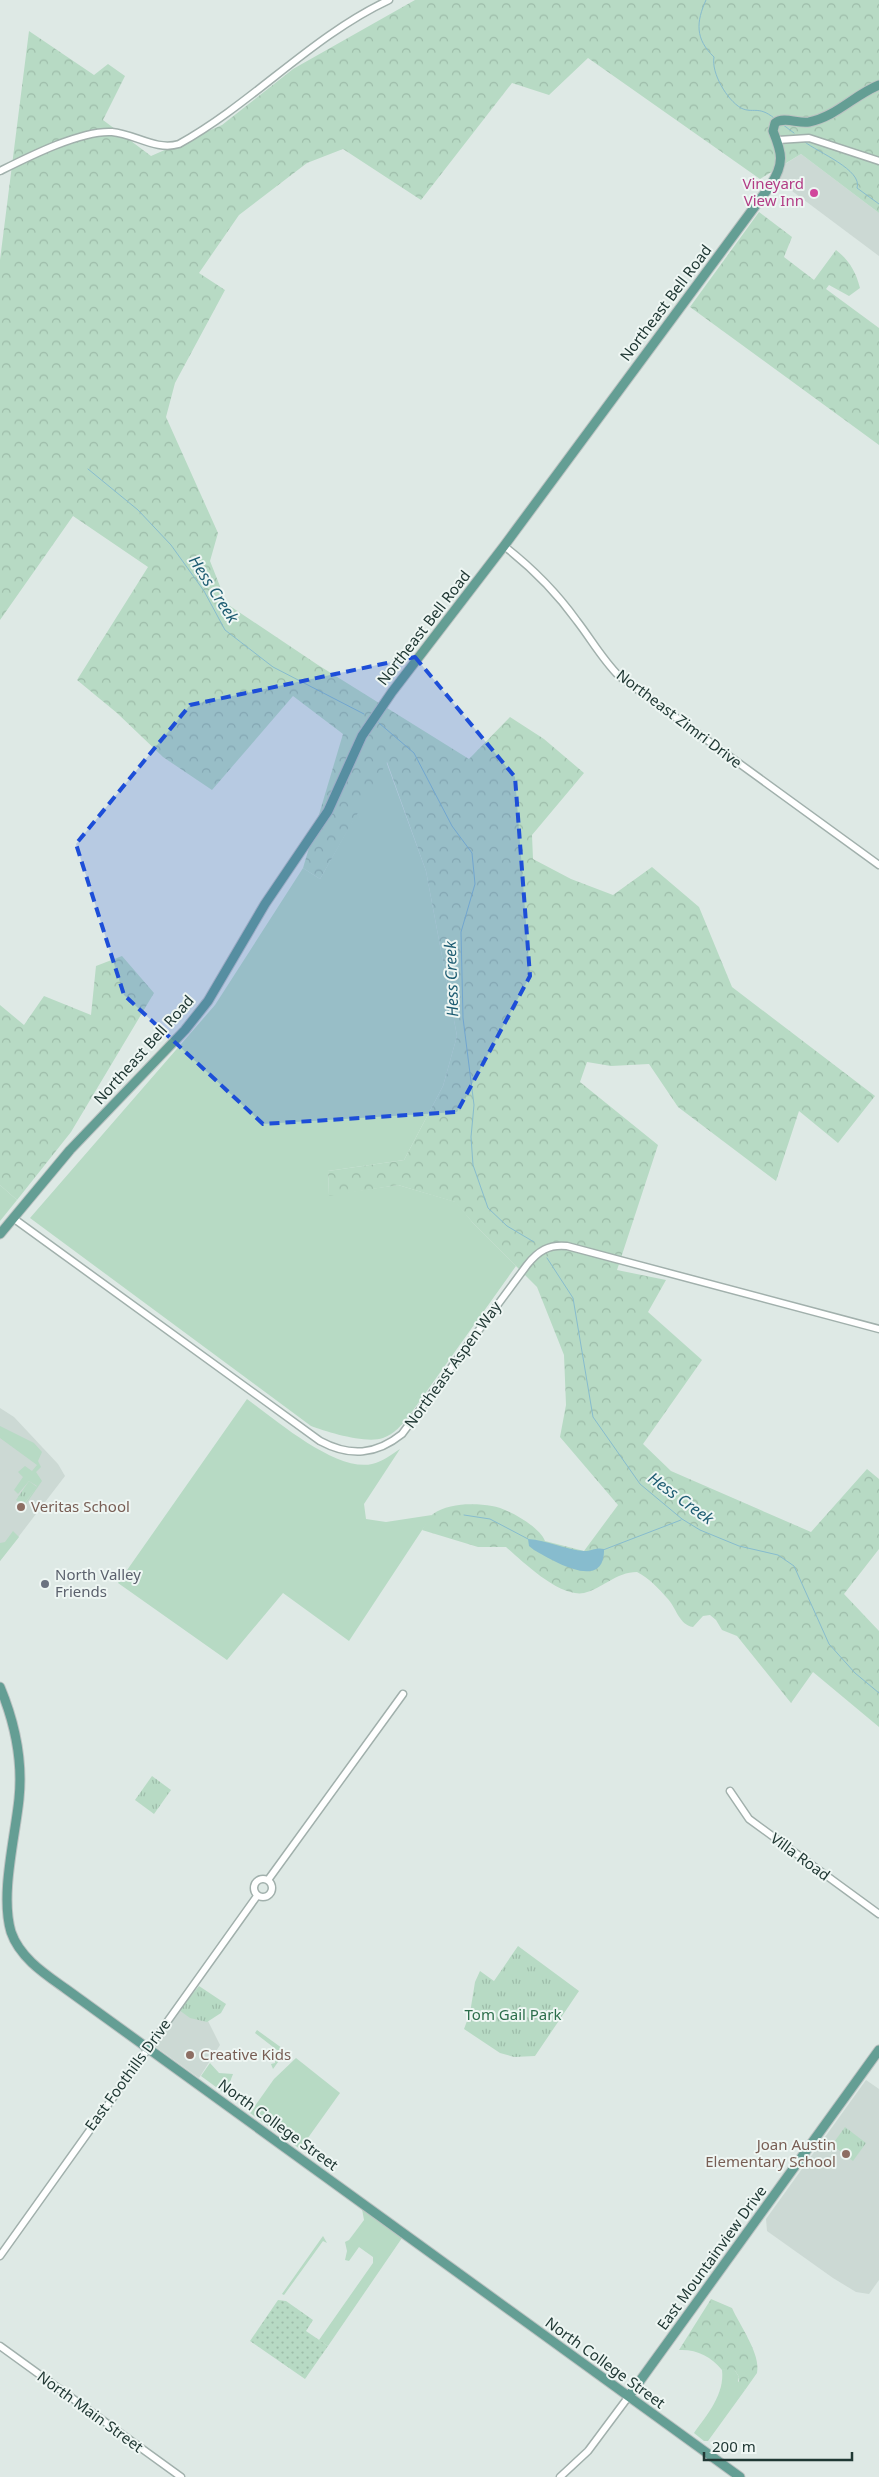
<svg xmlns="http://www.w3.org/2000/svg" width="879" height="2477" viewBox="0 0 879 2477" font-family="'Noto Sans',sans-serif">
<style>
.built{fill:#ccd9d4}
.grass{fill:#b7dac4}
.forest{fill:url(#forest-crowns)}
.park{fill:url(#park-tufts)}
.garden{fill:url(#garden-dots)}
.water{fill:#87bcce}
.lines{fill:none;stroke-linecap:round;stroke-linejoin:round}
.stream{stroke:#87bcce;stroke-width:1}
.minor-casing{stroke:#a1b0ac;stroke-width:9}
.major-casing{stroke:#bcc3c2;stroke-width:11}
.minor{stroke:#fff;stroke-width:6}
.major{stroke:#649e94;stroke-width:9}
.marked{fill:#1d4ed8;fill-opacity:0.2;stroke:#1d4ed8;stroke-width:4;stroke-dasharray:10 6;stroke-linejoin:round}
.hotel-dot{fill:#d1479c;stroke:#eef6f3;stroke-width:2}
.education-dot{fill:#8d6e63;stroke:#eef6f3;stroke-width:2}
.worship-dot{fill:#6b7280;stroke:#eef6f3;stroke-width:2}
.labels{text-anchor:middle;stroke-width:4;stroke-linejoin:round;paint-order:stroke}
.hotel-label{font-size:15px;fill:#b23c85;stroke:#eef6f3;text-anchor:end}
.street-label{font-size:15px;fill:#203834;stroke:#eef6f3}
.education-label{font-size:15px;fill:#785e54;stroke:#eef6f3;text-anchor:start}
.worship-label{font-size:15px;fill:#5b616d;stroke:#eef6f3;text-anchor:start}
.park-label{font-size:15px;fill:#2c6e4b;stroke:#eef6f3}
.water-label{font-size:16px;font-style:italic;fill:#1d5c72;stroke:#eef6f3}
</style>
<defs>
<pattern id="forest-crowns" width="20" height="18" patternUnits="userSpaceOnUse" patternTransform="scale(1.25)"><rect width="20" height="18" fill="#b7dac4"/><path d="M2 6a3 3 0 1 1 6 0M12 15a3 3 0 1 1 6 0" fill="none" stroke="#9dbca9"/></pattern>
<pattern id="park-tufts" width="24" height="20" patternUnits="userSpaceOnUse" patternTransform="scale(1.25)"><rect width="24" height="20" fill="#b7dac4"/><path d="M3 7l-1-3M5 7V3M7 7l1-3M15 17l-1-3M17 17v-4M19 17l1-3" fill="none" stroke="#9dbca9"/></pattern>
<pattern id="garden-dots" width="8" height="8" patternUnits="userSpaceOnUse" patternTransform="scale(1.25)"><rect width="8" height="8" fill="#b7dac4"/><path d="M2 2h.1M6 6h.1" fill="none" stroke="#9dbca9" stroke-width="1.8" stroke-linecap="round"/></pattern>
</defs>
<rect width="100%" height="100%" fill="#dee9e5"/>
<!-- built -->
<g class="built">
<polygon points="801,154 879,213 879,256 780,182 782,166"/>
<polygon points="0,1408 14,1417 58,1464 65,1476 0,1561"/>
<polygon points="179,2010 208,2021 220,2045 199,2078 156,2047 156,2042"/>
<polygon points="866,2080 879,2089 879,2280 869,2294 856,2292 833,2278 767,2231 766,2219"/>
</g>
<!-- grass -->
<g class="grass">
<path d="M386 761 426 871 457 1036 443 1086 404 1160 328 1171 329 1195 398 1185 456 1202 473 1223 516 1266 409 1416C402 1425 394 1434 383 1438 366 1444 327 1432 311 1426L30 1218 215 1005 303 868 320 879Z"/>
<polygon points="0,1185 17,1200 0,1221"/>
<path d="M247 1399C276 1420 336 1472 372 1464 382 1462 392 1454 400 1449L364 1504 366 1519 386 1522 432 1515 349 1641 283 1593 227 1660 118 1583Z"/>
<polygon points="0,1426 34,1443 42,1452 38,1461 41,1467 36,1472 42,1481 26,1504 24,1505 37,1486 29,1481 18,1494 14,1490 23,1477 18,1472 25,1466 32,1471 37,1465 0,1438"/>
<polygon points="13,1531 19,1537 0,1561 0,1543 5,1542"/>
<polygon points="257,2030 286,2051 273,2069 271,2064 275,2063 277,2050 255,2033"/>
<polygon points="296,2058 340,2093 300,2149 250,2113 274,2079"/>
<polygon points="210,2063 219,2073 233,2074 228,2087 231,2098 201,2076"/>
<polygon points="362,2209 402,2238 328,2346 319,2340 373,2263 373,2257 359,2247 349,2261 345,2260 347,2251 345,2242 349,2240 364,2220"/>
<polygon points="323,2236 327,2243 323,2241 284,2295 282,2294"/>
<path d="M729 2368 734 2369 739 2377 738 2381 745 2390 708 2441H704L694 2433C707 2415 725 2394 722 2370Z"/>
</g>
<!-- forest -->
<g class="forest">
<path d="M415 0H879V213L801 154 760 179 588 58 549 95 512 83 421 200 343 149 307 163 239 215 199 273 225 290 175 383 166 417 218 533 210 561 227 604 318 665 469 759 510 717 544 739 584 773 532 835 533 859 571 879 613 895 652 867 699 907 732 987 875 1096 838 1143 799 1111 776 1181 678 1107 649 1064 611 1066 587 1062 580 1082 658 1145 617 1270 666 1280 648 1312 702 1360 643 1444 671 1471 811 1532 867 1469 879 1479V1549L844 1594 879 1631V1727L813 1672 791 1703 737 1636 722 1630 716 1620 710 1615 703 1616 693 1627C679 1625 676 1607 667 1598 658 1588 649 1578 637 1572 616 1572 602 1589 584 1593 560 1598 522 1561 506 1547H478L422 1530C425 1525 428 1518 433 1514 448 1503 474 1503 492 1506 507 1508 540 1527 545 1541L584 1551 618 1505 560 1437 566 1405 564 1355 537 1287 473 1223 455 1202 398 1185 329 1196 328 1171 404 1160 443 1086 457 1036 426 871 387 762 320 879 303 868 343 734 293 696 212 790 163 757 117 713 77 680 148 567 73 516 0 620V260L29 31 94 75 108 64 125 76 103 120 151 156 222 125 293 69Z"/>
<path d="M759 212 792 237 784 257 814 280 836 250C849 260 856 272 860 288L849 296 829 285 826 289 879 328V445L690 307Z"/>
<polygon points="122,956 154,993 71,1132 17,1200 0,1185 0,1005 24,1025 44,996 91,1015 96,966"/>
<path d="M711 2299 732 2308C740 2326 761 2354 757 2373L745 2390 739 2385V2377L734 2369 722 2370C711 2356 696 2349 679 2350Z"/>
</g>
<!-- park -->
<g class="park">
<polygon points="29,1481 37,1487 23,1505 16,1500"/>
<polygon points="152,1776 171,1790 154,1814 135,1800"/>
<polygon points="518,1946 579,1991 535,2056 514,2057 500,2053 464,2029 470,2013 475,1982 480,1971 494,1981"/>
<polygon points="199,1986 226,2004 221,2013 207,2022 190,2018 179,2010"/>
<polygon points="845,2127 866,2143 853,2161 832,2145"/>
</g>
<!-- garden -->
<polygon class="garden" points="278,2300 286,2301 313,2320 306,2331 328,2346 305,2379 250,2341"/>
<!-- water -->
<path class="water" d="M528 1539C547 1540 566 1550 584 1551 592 1551 596 1547 604 1549 605 1593 552 1560 534 1550L529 1546Z"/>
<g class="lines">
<!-- stream -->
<g class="stream">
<path d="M706 0C696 22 695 39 714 57 711 73 727 100 741 108 753 114 758 105 774 118"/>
<polyline points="782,124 794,133"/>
<path d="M805 142C817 152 863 170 857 188L879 204"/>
<polyline points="88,469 138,510 171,545 204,591 225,630 273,667 364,714"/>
<polyline points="379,723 414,753 452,826 472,853 475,884 461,932 463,1018 474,1105 471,1137 473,1165 488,1208 507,1226 534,1242"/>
<polyline points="547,1258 573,1298 593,1417 640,1484 682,1519 700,1530 739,1546 778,1555 794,1566 829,1644 855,1673 879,1693"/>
<polyline points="464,1515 490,1519 528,1539"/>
<polyline points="603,1550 681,1520"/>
</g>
<!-- minor casing -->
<g class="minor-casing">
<g id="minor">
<polyline points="778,140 809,138 879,161"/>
<path d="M0 171C28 157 81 130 112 132 135 134 156 151 179 144 253 103 312 36 389 0"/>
<path d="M504 546C531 567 557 593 577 621 591 639 602 659 619 676L879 865"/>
<path d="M13 1218 320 1441C350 1457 376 1455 402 1434L527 1265C538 1251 549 1244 567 1246L879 1329"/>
<polyline points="730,1791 749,1819 879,1914"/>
<circle cx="263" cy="1888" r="9"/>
<polyline points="268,1880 403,1694"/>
<polyline points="0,2256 257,1896"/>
<polyline points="0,2346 181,2477"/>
<polyline points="560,2477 588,2451 629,2396"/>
</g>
</g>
<!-- major casing -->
<g class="major-casing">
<g id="major">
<path d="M0 1234 70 1150 185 1030 208 1001 265 904 328 811 362 736 392 692 504 546 770 186C785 163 782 153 773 131L775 123C784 116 798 124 809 122 837 116 854 95 879 85"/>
<path d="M0 1687C15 1723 23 1760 19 1799 15 1838 0 1895 11 1932 20 1958 45 1974 66 1989L740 2477"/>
<polyline points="629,2396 879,2050"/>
</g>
</g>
<!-- minor -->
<use href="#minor" class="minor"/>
<!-- major -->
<use href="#major" class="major"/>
</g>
<!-- marked area -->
<path class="marked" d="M415 657 515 777 530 976 457 1112 263 1124 124 995 76 844 190 705Z"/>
<!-- markers -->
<circle class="hotel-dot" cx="814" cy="193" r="5"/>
<g class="education-dot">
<circle cx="21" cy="1507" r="5"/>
<circle cx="190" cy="2055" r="5"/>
<circle cx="846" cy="2154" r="5"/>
</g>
<circle class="worship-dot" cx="45" cy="1584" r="5"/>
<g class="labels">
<!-- hotel labels -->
<g class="hotel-label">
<text x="804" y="189">Vineyard<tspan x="804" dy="17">View Inn</tspan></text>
</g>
<!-- street labels -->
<g class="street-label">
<text transform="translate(666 303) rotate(-53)" y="5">Northeast Bell Road</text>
<text transform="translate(424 628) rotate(-52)" y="5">Northeast Bell Road</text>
<text transform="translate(679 719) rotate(37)" y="5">Northeast Zimri Drive</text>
<text transform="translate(144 1050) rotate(-48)" y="5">Northeast Bell Road</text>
<text transform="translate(453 1365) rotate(-54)" y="5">Northeast Aspen Way</text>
<text transform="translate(800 1857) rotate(36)" y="5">Villa Road</text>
<text transform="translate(128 2075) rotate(-54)" y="5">East Foothills Drive</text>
<text transform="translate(278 2125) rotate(36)" y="5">North College Street</text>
<text transform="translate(712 2258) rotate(-54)" y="5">East Mountainview Drive</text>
<text transform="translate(605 2363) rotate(36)" y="5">North College Street</text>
<text transform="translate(90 2412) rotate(36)" y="5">North Main Street</text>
</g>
<!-- education labels -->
<g class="education-label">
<text x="31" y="1512">Veritas School</text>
<text x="200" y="2060">Creative Kids</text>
<text x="836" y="2150" text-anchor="end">Joan Austin<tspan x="836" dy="17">Elementary School</tspan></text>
</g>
<!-- worship labels -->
<g class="worship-label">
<text x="55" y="1580">North Valley<tspan x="55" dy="17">Friends</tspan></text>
</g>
<!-- park labels -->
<g class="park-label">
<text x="513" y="2020">Tom Gail Park</text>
</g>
<!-- water labels -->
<g class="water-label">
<text transform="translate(214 589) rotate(57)" y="6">Hess Creek</text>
<text transform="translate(451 979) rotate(-92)" y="6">Hess Creek</text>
<text transform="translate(681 1498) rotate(36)" y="6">Hess Creek</text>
</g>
</g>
<!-- scale -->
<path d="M704 2452v8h148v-8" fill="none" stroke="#203834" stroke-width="2.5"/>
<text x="712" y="2452" font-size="15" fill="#203834" stroke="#eef6f3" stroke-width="4" paint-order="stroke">200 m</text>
</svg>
